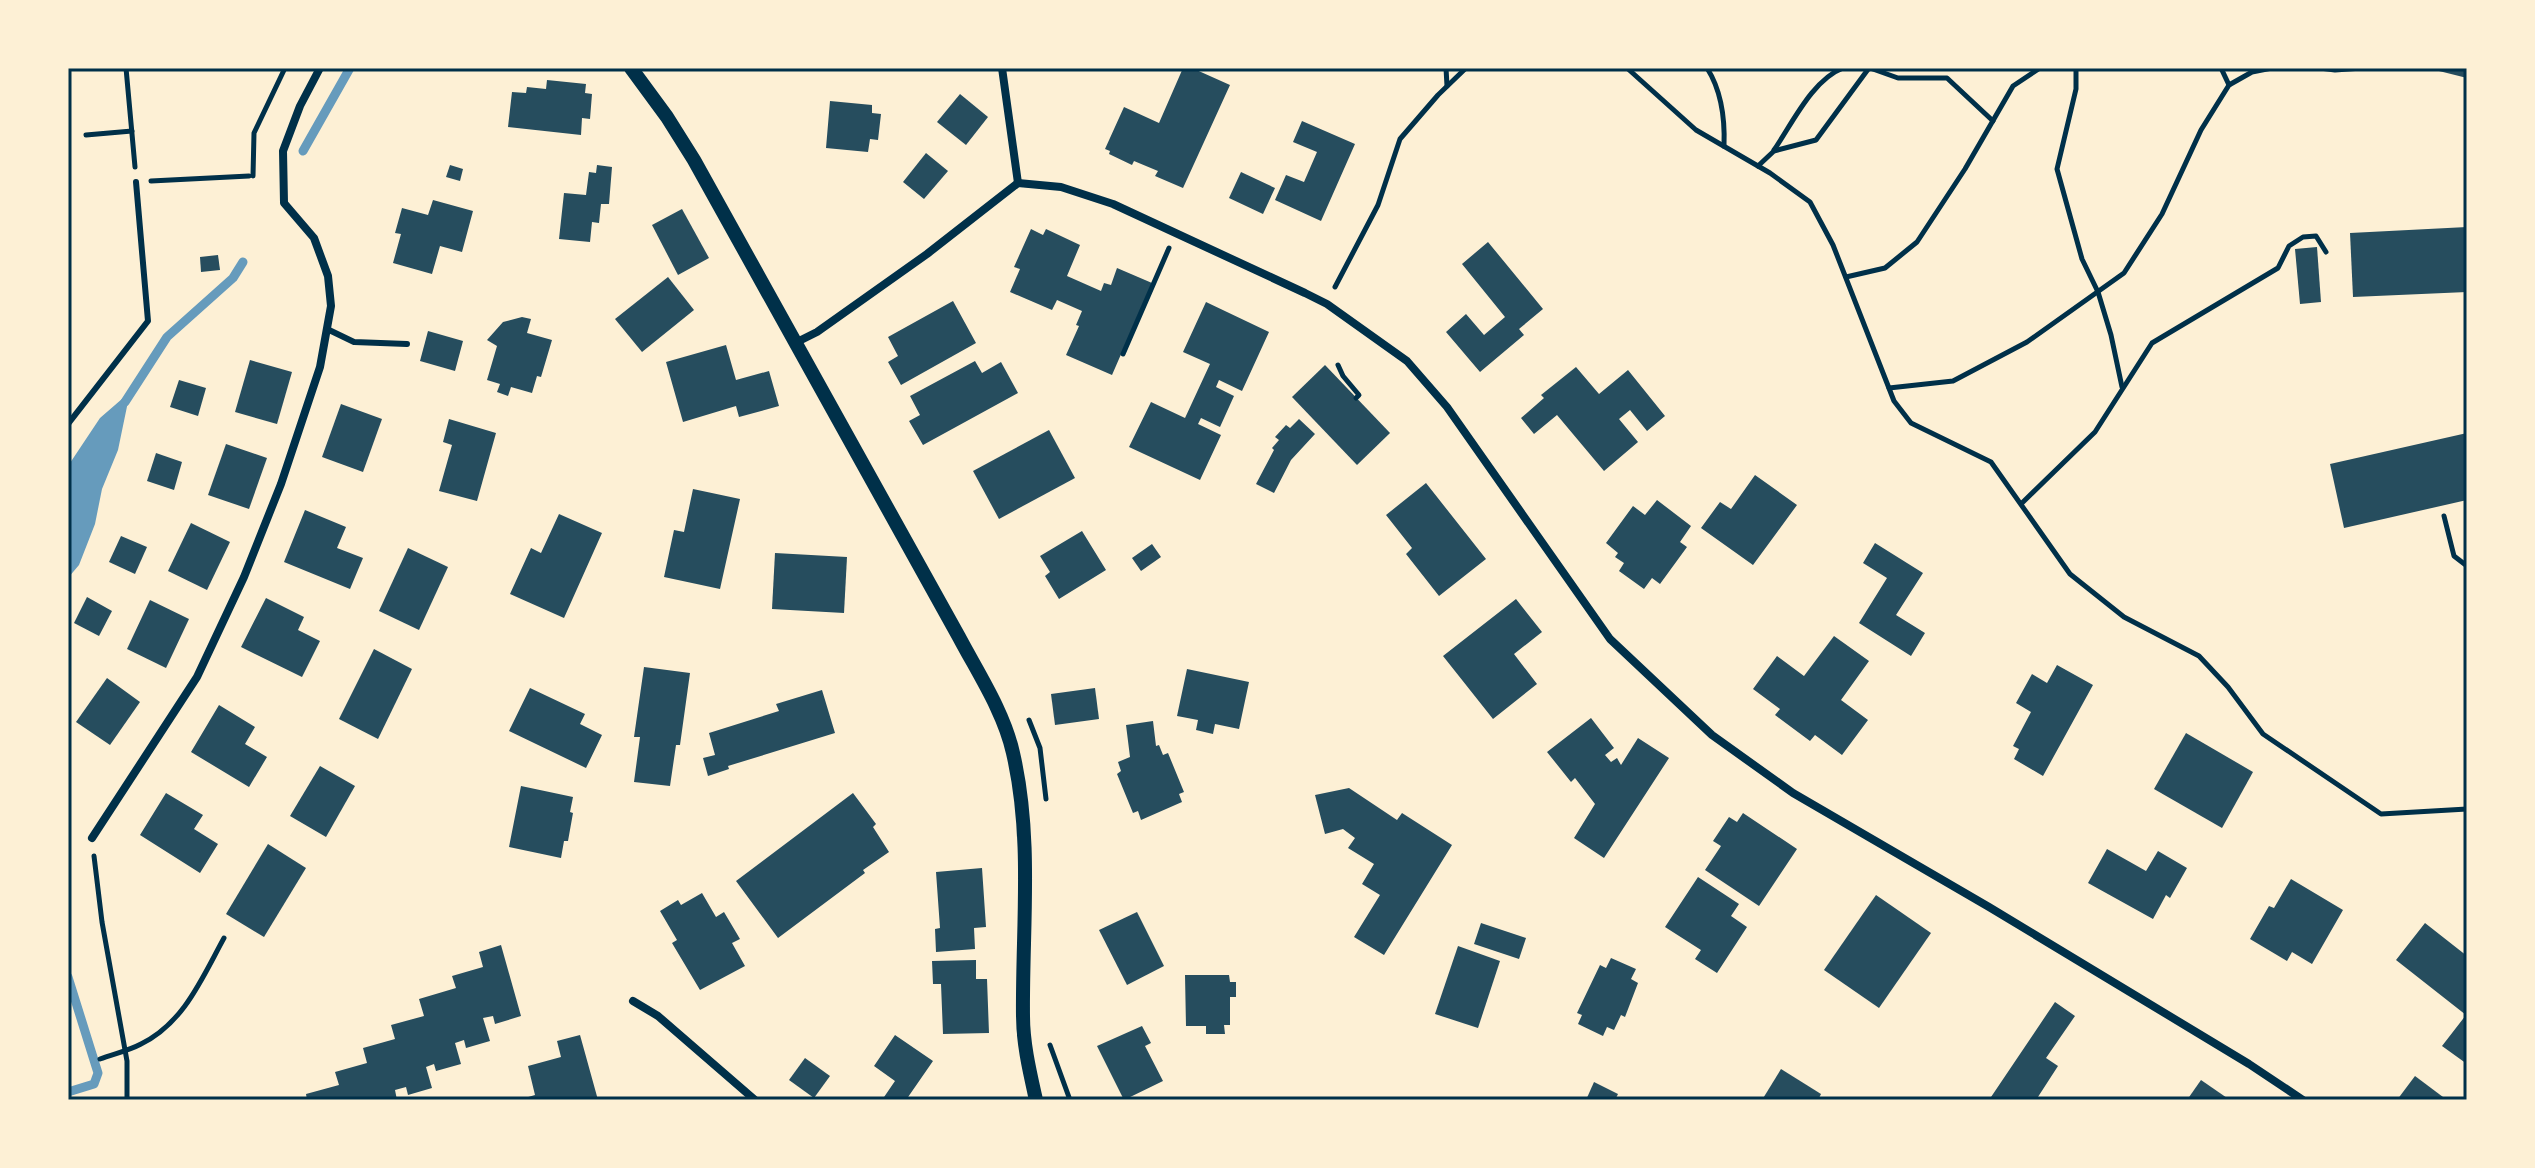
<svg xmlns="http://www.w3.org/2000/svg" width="2535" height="1168" viewBox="0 0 2535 1168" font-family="Montserrat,sans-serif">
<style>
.water{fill:#669bbc}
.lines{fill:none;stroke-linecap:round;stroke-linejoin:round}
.stream{stroke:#669bbc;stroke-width:9}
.building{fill:#264d5e}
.path{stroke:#003049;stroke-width:5}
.service{stroke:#003049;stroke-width:6}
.minor{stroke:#003049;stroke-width:8}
.tertiary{stroke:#003049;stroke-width:14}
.neatline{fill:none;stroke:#003049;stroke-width:3}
</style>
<rect width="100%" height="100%" fill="#fdf0d5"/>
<!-- water -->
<polygon class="water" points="130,392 118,450 102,489 95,524 79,565 68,578 68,466 100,418"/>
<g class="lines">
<!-- stream -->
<g class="stream">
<polyline points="303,151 350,68"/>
<polyline points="125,402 167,337 233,278 243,262"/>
<polyline points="68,977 98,1073 94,1084 68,1092"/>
</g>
</g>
<!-- building -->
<g class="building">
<polygon points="1183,68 1192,68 1230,85 1183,188 1155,176 1158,171 1134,161 1132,165 1109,154 1110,151 1105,149 1124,107 1159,123"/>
<polygon points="2431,68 2467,68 2467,78 2431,69"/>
<polygon points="547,80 586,84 585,93 592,94 590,119 582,118 581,135 508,127 512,92 526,93 527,87 546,89"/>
<polygon points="960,94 988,117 966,145 937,122"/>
<polygon points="830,101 872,105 872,113 881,114 878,140 870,139 868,152 826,148"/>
<polygon points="1302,121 1355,144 1321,221 1275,200 1286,175 1304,182 1317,152 1293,142"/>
<polygon points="926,153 948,171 924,199 903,182"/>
<polygon points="450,165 463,169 460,181 446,177"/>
<polygon points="597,165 612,167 609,204 601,204 599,223 592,222 590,242 559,239 564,193 586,195 589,172 596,173"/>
<polygon points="1241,172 1275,188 1263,214 1229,198"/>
<polygon points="433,200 473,211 462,252 440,246 432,274 393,263 401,234 395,233 402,208 428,215"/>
<polygon points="682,209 709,258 678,275 652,225"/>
<polygon points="2467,227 2467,292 2353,297 2350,233"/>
<polygon points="1031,229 1043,235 1046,229 1080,245 1067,276 1101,291 1104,283 1111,285 1117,268 1152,283 1112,375 1066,355 1079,326 1076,325 1082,311 1057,300 1052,310 1010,292 1020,269 1014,267"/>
<polygon points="1488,242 1543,309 1519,329 1524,335 1480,372 1446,332 1466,314 1484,335 1505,317 1462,264"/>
<polygon points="2317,247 2321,302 2300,304 2295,249"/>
<polygon points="218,255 220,270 201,272 200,257"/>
<polygon points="668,277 694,310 642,352 615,319"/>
<polygon points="953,301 976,343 901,385 888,362 898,356 888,337"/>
<polygon points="1206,302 1269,332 1242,391 1219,380 1216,387 1234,396 1220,427 1201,418 1198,424 1221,435 1200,480 1129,447 1151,402 1185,418 1210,364 1183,352"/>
<polygon points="522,317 531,319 527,333 552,340 541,377 537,376 532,393 511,387 508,396 497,392 500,384 487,380 497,346 487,340 503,322"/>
<polygon points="428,331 463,341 455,371 420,361"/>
<polygon points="726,345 736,380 769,371 779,406 739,417 736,406 683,422 666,362"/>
<polygon points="250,360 292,372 277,424 235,412"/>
<polygon points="975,361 982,373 1001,362 1018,393 923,445 909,421 920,415 910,396"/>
<polygon points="1325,365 1390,433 1357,465 1292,397"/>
<polygon points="1576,367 1599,394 1628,370 1665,416 1647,431 1630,410 1619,419 1638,442 1604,471 1557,415 1534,434 1521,418 1544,398 1541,395"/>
<polygon points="179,380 206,388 198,416 170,407"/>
<polygon points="341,404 382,419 363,472 322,457"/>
<polygon points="449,419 496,433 477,501 439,491 452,445 443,442"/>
<polygon points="1299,419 1315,434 1291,460 1274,493 1256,484 1274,450 1272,448 1279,440 1275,437 1286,425 1290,428"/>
<polygon points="1049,430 1075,478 999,519 973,471"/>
<polygon points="2467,433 2467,500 2344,528 2330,464"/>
<polygon points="226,444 267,458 249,509 208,495"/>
<polygon points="156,453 182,462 174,490 147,481"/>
<polygon points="1755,475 1797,505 1753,565 1701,528 1720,502 1731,509"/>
<polygon points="1426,483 1486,559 1439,596 1406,554 1412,548 1386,515"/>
<polygon points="693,489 740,499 720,589 664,577 674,530 684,532"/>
<polygon points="1657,500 1691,526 1680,542 1687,547 1660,584 1652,578 1644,589 1619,571 1624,563 1615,557 1618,553 1606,543 1633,506 1645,515"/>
<polygon points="305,510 346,527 337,548 363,558 350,589 284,562"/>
<polygon points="559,514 602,533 564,618 510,594 531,548 541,553"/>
<polygon points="191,523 230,542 207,590 168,571"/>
<polygon points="1082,531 1106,570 1059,599 1045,576 1050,572 1040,556"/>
<polygon points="121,536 147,547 135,574 109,562"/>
<polygon points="1875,543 1923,573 1896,615 1925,633 1911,656 1859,623 1887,578 1863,563"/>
<polygon points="1152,544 1161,557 1141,571 1132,558"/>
<polygon points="408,548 448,567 419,630 379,611"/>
<polygon points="775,553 847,557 844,613 772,609"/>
<polygon points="87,597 112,611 99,636 74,623"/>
<polygon points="266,598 304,617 298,630 320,641 302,677 241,647"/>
<polygon points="1516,599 1542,632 1514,654 1537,684 1493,719 1443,656"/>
<polygon points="150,600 189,619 166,668 127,649"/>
<polygon points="1834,636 1869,661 1841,700 1868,720 1842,755 1815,735 1810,741 1775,715 1780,709 1753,689 1777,656 1804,676"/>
<polygon points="374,649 412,669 378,739 339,719"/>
<polygon points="2057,665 2093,685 2043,776 2014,759 2019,749 2013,746 2031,712 2016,703 2032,674 2047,683"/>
<polygon points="644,667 690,673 680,745 676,745 670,786 634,782 640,737 634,737"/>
<polygon points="1187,669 1249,682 1239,729 1215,724 1213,734 1196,730 1198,720 1177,716"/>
<polygon points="107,678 140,702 110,745 76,722"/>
<polygon points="530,688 585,714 580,724 602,735 586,768 509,731"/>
<polygon points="1095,688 1099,719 1055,725 1051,694"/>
<polygon points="822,690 835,733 728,766 729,769 708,776 703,758 715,755 709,733 779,711 776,704"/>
<polygon points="219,705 255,727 245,744 267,757 249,787 191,752"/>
<polygon points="1591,718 1614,748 1605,755 1611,762 1617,758 1621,765 1638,738 1669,758 1604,858 1574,838 1595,804 1575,778 1571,782 1547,752"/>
<polygon points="1153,721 1156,746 1159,745 1163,755 1168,753 1184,792 1179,794 1182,802 1141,820 1138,811 1133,813 1117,774 1121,771 1118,762 1130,757 1126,725"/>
<polygon points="2186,733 2253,772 2222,828 2154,789"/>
<polygon points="320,766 355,786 326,837 290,816"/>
<polygon points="521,786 573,797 570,812 573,813 568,841 564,841 561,858 509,847"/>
<polygon points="1349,788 1397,820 1402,813 1452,845 1384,955 1354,937 1380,895 1362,884 1374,864 1348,848 1355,838 1343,829 1325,834 1315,795"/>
<polygon points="166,793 203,815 194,829 218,844 200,873 140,835"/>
<polygon points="853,793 876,824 873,827 889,852 863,870 865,873 778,938 736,881"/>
<polygon points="1743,813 1797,849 1759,906 1705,870 1721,846 1713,841 1729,817 1737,822"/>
<polygon points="268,844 306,868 264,937 226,914"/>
<polygon points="2107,849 2146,871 2158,851 2187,868 2170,898 2166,895 2153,919 2088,883"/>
<polygon points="982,868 986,927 974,928 975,949 936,952 935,929 940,928 936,872"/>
<polygon points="1698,877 1739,904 1731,916 1747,927 1717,973 1695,959 1701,950 1665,927"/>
<polygon points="2291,879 2343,910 2312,964 2292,952 2287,961 2250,939 2269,906 2274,908"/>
<polygon points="702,893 716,917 724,912 740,939 732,943 745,966 700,990 672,943 677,940 660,911 678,900 681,905"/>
<polygon points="1876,895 1931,933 1879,1008 1824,970"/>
<polygon points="1137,912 1164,966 1127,985 1099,930"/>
<polygon points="1481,923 1526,938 1519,959 1474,944"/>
<polygon points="2425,923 2467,956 2467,1064 2442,1046 2466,1015 2396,960"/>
<polygon points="501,945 521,1016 495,1024 493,1016 483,1018 490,1041 466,1048 464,1040 455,1043 461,1064 436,1071 434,1064 426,1067 432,1088 408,1095 406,1087 395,1090 397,1100 307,1100 306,1094 339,1085 335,1072 367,1063 363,1048 395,1039 391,1025 424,1016 419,999 456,988 452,976 483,967 479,952"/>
<polygon points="1458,946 1500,961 1478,1028 1435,1014"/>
<polygon points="1611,958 1636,969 1631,979 1638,983 1625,1017 1621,1015 1614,1030 1607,1027 1603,1036 1578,1024 1582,1015 1577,1013 1600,965 1606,968"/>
<polygon points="976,960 976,979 987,979 989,1033 943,1034 941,984 933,984 932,961"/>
<polygon points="1185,975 1229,975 1230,982 1236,982 1236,997 1230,997 1230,1025 1224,1025 1225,1034 1206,1034 1206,1026 1186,1026"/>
<polygon points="2055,1002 2075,1016 2046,1058 2058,1066 2036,1100 1989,1100"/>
<polygon points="1142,1026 1151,1043 1145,1046 1163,1081 1124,1100 1097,1046"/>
<polygon points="580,1035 598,1100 518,1100 535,1095 528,1066 561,1057 557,1041"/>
<polygon points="895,1035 933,1061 906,1100 882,1100 895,1081 874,1066"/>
<polygon points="805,1058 830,1076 814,1098 789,1080"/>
<polygon points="1781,1069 1821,1094 1818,1100 1762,1100"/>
<polygon points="2415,1076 2447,1100 2397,1100"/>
<polygon points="2201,1080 2230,1100 2187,1100"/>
<polygon points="1594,1082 1618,1094 1615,1100 1586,1100"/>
</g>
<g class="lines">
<!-- path -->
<g class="path">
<polyline points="126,68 135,167"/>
<polyline points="1446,68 1447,86"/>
<polyline points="1627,68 1696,130 1770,173 1810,202 1833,245 1894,401 1911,423 1991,462 2070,574 2124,617 2199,656 2228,687 2263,734 2381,814 2467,809"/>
<path d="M1707 68C1721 90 1725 120 1724 146"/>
<polyline points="1870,68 1898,78 1947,78 1993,121"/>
<polyline points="2076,68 2076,89 2057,169 2082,259 2098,292 2111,335 2122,387"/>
<polyline points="2221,68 2229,85"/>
<polyline points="2320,68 2335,70 2362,68"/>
<polyline points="86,135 132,131"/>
<path d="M1774 150C1792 124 1812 80 1843 68"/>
<polyline points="1758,166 1774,151 1816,140 1869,68"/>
<polyline points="253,176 254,133 285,68"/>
<polyline points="151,181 249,176"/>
<polyline points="1846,277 1885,268 1917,242 1965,169 2013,86 2040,68"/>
<polyline points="1335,287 1378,205 1400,139 1438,95 1466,68"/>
<polyline points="1123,354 1169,248"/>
<polyline points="1338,365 1343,376 1359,395 1356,398"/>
<polyline points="1889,388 1953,381 2027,342 2124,273 2162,214 2201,130 2229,85 2252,72 2272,68"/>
<polyline points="2022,503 2095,432 2152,343 2278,268 2289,246 2303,237 2316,236 2326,252"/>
<polyline points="2444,516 2454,556 2467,566"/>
<polyline points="1029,720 1040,748 1046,799"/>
<polyline points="94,856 102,922 127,1061 127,1100"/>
<polyline points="1050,1045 1070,1100"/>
<path d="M100 1059C113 1054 128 1051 141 1044 184 1023 202 978 224 938"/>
</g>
<!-- service -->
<g class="service">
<polyline points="327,329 354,342 407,344"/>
<polyline points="68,424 148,321 136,182"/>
</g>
<!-- minor -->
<g class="minor">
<polyline points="1002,68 1018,183"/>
<polyline points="795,343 817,332 927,254 1018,183 1061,187 1113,204 1305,293 1327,304 1407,361 1447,407 1610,639 1712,735 1793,793 1989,907 2249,1064 2303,1100"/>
<polyline points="92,838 197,677 244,577 281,484 320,367 331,306 328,276 314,238 284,203 283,151 300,106 320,68"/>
<polyline points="633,1001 658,1016 755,1100"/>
</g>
<!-- tertiary -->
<path class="tertiary" d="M631 68 667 117 694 160 959 637C978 673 1004 712 1013 753 1033 839 1022 929 1023 1016 1023 1044 1030 1073 1036 1100"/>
</g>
<!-- border -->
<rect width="2535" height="1168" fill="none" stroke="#fdf0d5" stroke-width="140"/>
<rect x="70" y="70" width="2395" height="1028" class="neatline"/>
</svg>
